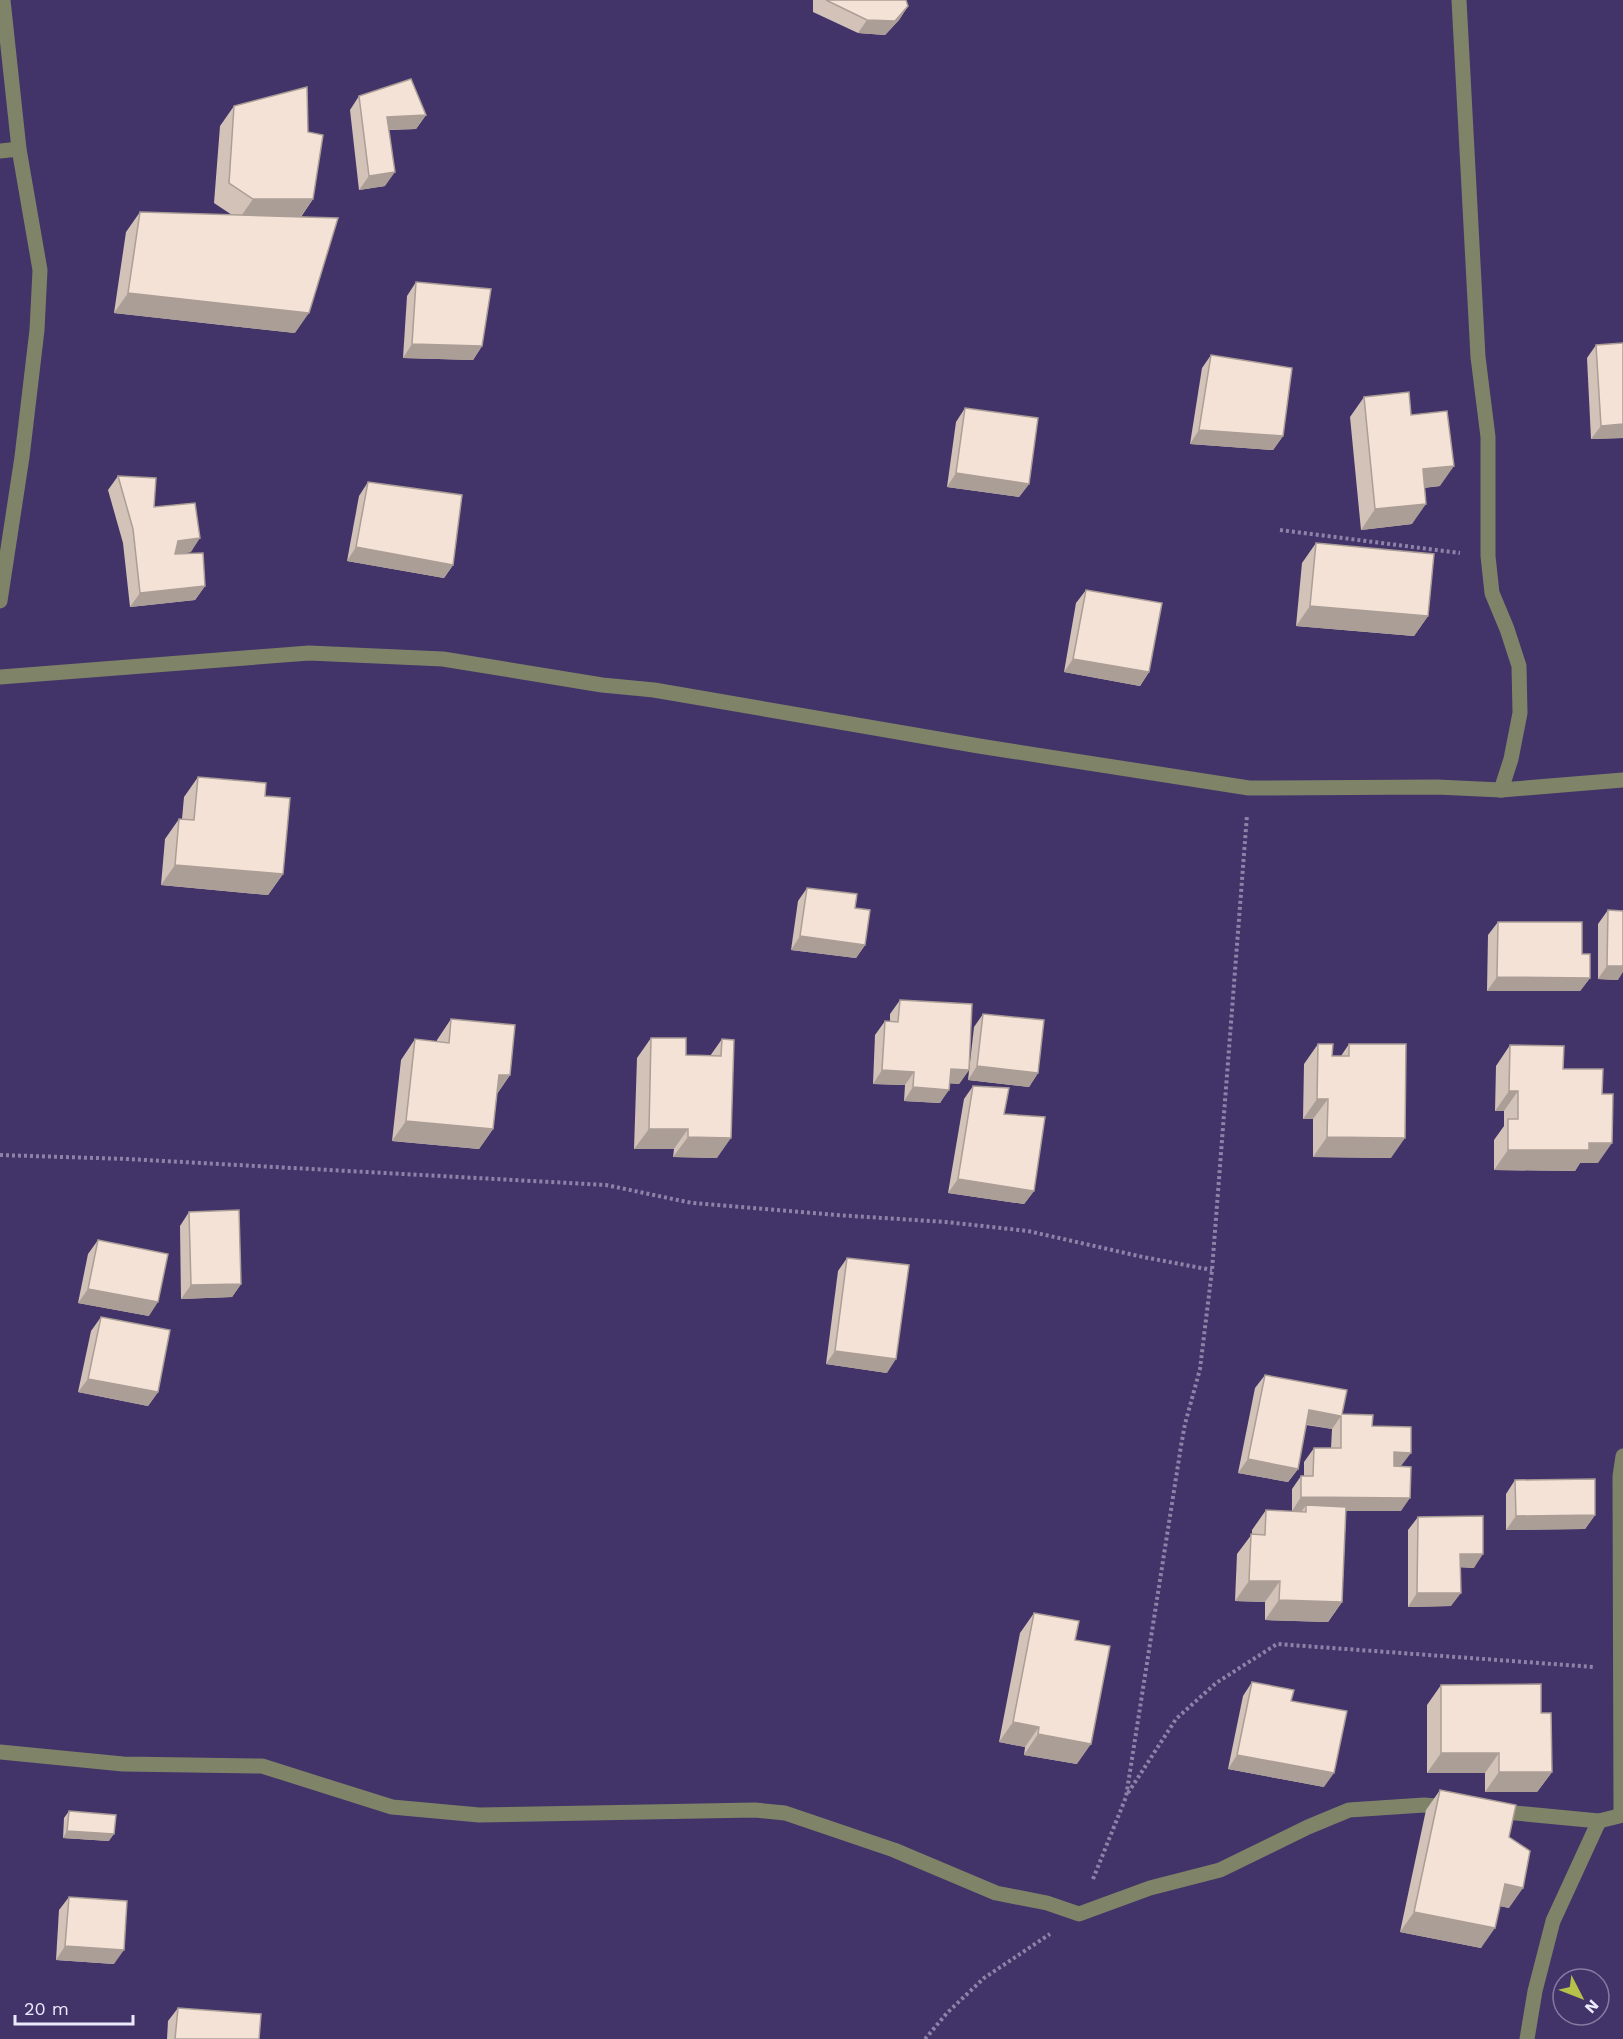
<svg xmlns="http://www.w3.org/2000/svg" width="1623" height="2039" viewBox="0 0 1623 2039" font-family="'Work Sans',sans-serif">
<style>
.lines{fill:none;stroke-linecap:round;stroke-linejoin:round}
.path{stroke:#8d83a9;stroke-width:4;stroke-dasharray:3 3;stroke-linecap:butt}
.minor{stroke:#7f8368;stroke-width:15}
.wall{fill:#d2c2b8}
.shaded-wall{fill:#ab9e96}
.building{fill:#f4e2d6;stroke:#ab9e96;stroke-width:1.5}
</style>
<rect width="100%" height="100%" fill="#423368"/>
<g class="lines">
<!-- path -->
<g class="path">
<polyline points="1280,530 1460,553"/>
<polyline points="0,1155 127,1159 606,1185 692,1203 836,1215 946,1222 1028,1231 1143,1257 1212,1270"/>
<polyline points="1128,1793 1176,1719 1216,1683 1277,1644 1594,1667"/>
<polyline points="1093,1879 1126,1797 1181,1446 1185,1424 1200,1369 1212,1270 1247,815"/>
<polyline points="925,2039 947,2013 984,1978 1050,1934"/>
</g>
<!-- minor -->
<g class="minor">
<polyline points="1459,0 1478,357 1488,437 1488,556 1492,593 1507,629 1519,666 1520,713 1511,759 1501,790"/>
<polyline points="0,151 19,149"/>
<polyline points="0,601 22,457 37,330 40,270 19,149 3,0"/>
<polyline points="0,677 309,653 443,659 602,685 654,690 979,746 1249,788 1437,787 1501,790 1623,780"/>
<polyline points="0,1752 123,1764 262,1766 392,1807 479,1815 755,1810 785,1813 894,1850 996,1893 1047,1903 1079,1914 1150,1888 1220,1870 1308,1827 1349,1810 1424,1805 1449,1807"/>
<polyline points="1494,1811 1599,1821 1623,1815"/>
<polyline points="1621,1814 1620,1476 1623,1456"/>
<polyline points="1527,2039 1535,1991 1553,1921 1599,1821"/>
</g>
</g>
<!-- wall -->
<g class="wall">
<polygon points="813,0 906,0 908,6 899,20 885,35 858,33 813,12"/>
<polygon points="359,96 426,115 416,129 389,130 385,186 359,190 350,110"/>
<polygon points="234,106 308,132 313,199 301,217 295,333 114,313 126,232 140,212 232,215 214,203 220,126"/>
<polygon points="416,282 482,346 473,360 403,358 407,296"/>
<polygon points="1596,345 1623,438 1591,439 1587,358"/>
<polygon points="1211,355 1283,436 1273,450 1190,444 1202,368"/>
<polygon points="1364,397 1411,415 1440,486 1424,488 1412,524 1361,530 1350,417"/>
<polygon points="965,408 1029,484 1019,497 947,487 956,422"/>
<polygon points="118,476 191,552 179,554 205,586 195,600 130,607 123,543 108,490"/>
<polygon points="368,482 453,565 444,578 347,561 359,496"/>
<polygon points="1316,543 1428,616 1414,636 1296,626 1302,563"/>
<polygon points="1086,590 1149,672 1140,686 1064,672 1076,603"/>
<polygon points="198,777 265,796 283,874 268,895 161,885 165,839 179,819 182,819 184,797"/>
<polygon points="807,888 855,908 865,945 856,958 791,950 798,901"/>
<polygon points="1608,910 1618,980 1598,979 1598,924"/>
<polygon points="1498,922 1582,954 1590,978 1580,991 1487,991 1488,935"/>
<polygon points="900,1000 969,1070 959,1084 950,1083 940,1103 904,1101 905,1085 873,1084 875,1035 885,1021 890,1021 890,1014"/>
<polygon points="983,1014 1038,1073 1029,1087 968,1080 974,1027"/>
<polygon points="451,1019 510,1075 497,1094 493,1129 479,1149 392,1141 401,1060 415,1039 437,1042 437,1040"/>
<polygon points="651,1038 686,1055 710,1056 722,1039 717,1158 673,1157 674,1149 634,1149 637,1058"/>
<polygon points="1318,1044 1332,1056 1341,1056 1349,1044 1391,1158 1313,1157 1313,1119 1303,1119 1304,1064"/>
<polygon points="1510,1045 1563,1069 1598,1163 1580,1163 1575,1171 1494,1170 1494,1140 1504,1126 1504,1111 1495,1111 1496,1066"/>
<polygon points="973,1086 1004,1114 1034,1191 1024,1204 948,1193 964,1099"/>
<polygon points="189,1212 241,1284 232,1297 181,1299 180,1226"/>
<polygon points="98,1240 149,1316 78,1303 88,1254"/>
<polygon points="847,1258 887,1373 826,1364 838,1271"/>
<polygon points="101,1317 158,1392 148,1406 78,1392 91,1331"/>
<polygon points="1265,1375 1342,1414 1372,1426 1401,1466 1401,1511 1346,1511 1342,1602 1328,1622 1265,1620 1265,1602 1235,1601 1237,1554 1252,1534 1252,1530 1266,1510 1301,1512 1302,1511 1292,1511 1292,1489 1301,1476 1304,1476 1304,1462 1314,1448 1331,1448 1332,1429 1306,1425 1298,1469 1288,1482 1238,1473 1255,1388"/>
<polygon points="1515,1480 1595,1515 1585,1529 1506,1530 1506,1494"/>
<polygon points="1418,1517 1474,1568 1461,1567 1451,1606 1408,1607 1408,1530"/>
<polygon points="1034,1613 1075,1640 1077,1764 1024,1755 1025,1747 999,1742 1020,1633"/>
<polygon points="1252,1682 1291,1701 1324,1787 1228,1769 1243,1696"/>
<polygon points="1441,1685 1541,1713 1552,1772 1537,1792 1485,1792 1485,1773 1427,1773 1427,1705"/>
<polygon points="1440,1790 1509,1837 1509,1908 1500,1906 1481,1948 1400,1932 1426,1810"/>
<polygon points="69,1811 109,1841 63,1838 64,1818"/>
<polygon points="69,1897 114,1964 56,1960 59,1910"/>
<polygon points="178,2008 259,2039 167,2039 168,2021"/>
</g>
<!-- shaded-wall -->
<g class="shaded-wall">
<polygon points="908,6 899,20 885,35 858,33 867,20"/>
<polygon points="426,115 416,129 377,130 387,117"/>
<polygon points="395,172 385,186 359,190 369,176"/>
<polygon points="253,199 313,199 299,219 239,219"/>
<polygon points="128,293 309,313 295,333 114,313"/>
<polygon points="412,344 482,346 473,360 403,358"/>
<polygon points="1623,424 1623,438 1591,439 1601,426"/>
<polygon points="1199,430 1283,436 1273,450 1190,444"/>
<polygon points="1454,466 1440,486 1409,489 1423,469"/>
<polygon points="956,473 1029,484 1019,497 947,487"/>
<polygon points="1426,504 1412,524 1361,530 1375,509"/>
<polygon points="200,538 191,552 169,555 178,541"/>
<polygon points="356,547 453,565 444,578 347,561"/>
<polygon points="205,586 195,600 130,607 140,593"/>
<polygon points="1310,606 1428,616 1414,636 1296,626"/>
<polygon points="1073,659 1149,672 1140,686 1064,672"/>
<polygon points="175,865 283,874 268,895 161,885"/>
<polygon points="800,936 865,945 856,958 791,950"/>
<polygon points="1607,966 1623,966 1623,972 1618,980 1598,979"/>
<polygon points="1497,977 1590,978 1580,991 1487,991"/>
<polygon points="977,1066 1038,1073 1029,1087 968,1080"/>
<polygon points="951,1069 969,1070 959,1084 941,1083"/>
<polygon points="882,1070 914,1072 905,1085 873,1084"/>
<polygon points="499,1075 510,1075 496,1095"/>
<polygon points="913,1087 949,1090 940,1103 904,1101"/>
<polygon points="1509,1091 1518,1091 1504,1111 1495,1111"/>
<polygon points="1317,1099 1328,1099 1313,1119 1303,1119"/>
<polygon points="406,1121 493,1129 479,1149 392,1141"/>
<polygon points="649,1129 688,1129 674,1149 634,1149"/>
<polygon points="688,1137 731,1138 717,1158 673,1157"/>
<polygon points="1327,1137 1405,1138 1391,1158 1313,1157"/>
<polygon points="1589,1143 1612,1143 1598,1163 1580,1163 1575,1171 1494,1170 1508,1150"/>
<polygon points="958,1179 1034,1191 1024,1204 948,1193"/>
<polygon points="241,1284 232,1297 181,1299 191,1285"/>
<polygon points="88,1289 158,1302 149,1316 78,1303"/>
<polygon points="835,1351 896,1359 887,1373 826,1364"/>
<polygon points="88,1379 158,1392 148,1406 78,1392"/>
<polygon points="1309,1410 1341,1416 1332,1429 1300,1423"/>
<polygon points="1394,1452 1411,1453 1401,1466 1384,1466"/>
<polygon points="1248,1459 1298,1469 1288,1482 1238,1473"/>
<polygon points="1301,1497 1410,1498 1401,1511 1306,1511 1306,1505 1302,1511 1292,1511"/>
<polygon points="1595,1515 1585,1529 1506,1530 1516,1516"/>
<polygon points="1460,1554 1483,1554 1474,1568 1451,1567"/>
<polygon points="1249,1581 1280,1581 1265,1602 1235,1601"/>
<polygon points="1417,1593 1461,1593 1451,1606 1408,1607"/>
<polygon points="1279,1600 1342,1602 1328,1622 1265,1620"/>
<polygon points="1013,1722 1039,1727 1025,1747 999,1742"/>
<polygon points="1038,1734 1091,1744 1077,1764 1024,1755"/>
<polygon points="1441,1753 1499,1753 1485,1773 1427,1773"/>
<polygon points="1237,1755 1334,1773 1324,1787 1228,1769"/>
<polygon points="1499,1772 1552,1772 1537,1792 1485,1792"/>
<polygon points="67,1831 114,1834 109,1841 63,1838"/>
<polygon points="1505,1884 1523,1888 1509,1908 1491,1904"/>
<polygon points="1414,1912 1495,1928 1481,1948 1400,1932"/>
<polygon points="65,1946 124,1950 114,1964 56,1960"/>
</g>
<!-- building -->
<g class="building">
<polygon points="826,0 906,0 908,6 895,21 867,20"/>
<polygon points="411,79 426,115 387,117 395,172 369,176 359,96"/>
<polygon points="307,87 308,132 323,135 313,199 253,199 229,183 234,106"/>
<polygon points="140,212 338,218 309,313 128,293"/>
<polygon points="416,282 491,289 482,346 412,344"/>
<polygon points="1623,343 1623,424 1601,426 1596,345"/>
<polygon points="1211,355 1292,368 1283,436 1199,430"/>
<polygon points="1409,392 1411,415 1447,411 1454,466 1423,469 1426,504 1375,509 1364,397"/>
<polygon points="965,408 1038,418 1029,484 956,473"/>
<polygon points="118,476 156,478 154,507 195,503 200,538 178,541 175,554 203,553 205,586 140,593 133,529"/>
<polygon points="368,482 462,495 453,565 356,547"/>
<polygon points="1316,543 1434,554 1428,616 1310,606"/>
<polygon points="1086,590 1162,603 1149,672 1073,659"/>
<polygon points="198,777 266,783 265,796 290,798 283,874 175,865 179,819 194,820"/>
<polygon points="807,888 857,894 855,908 870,910 865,945 800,936"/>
<polygon points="1608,910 1623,911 1623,966 1607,966"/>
<polygon points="1498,922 1582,922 1582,954 1590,954 1590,978 1497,977"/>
<polygon points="900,1000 972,1004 969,1070 951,1069 949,1090 913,1087 914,1072 882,1070 885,1021 898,1022"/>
<polygon points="983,1014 1044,1020 1038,1073 977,1066"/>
<polygon points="451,1019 515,1025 510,1075 499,1075 493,1129 406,1121 415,1039 449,1043"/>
<polygon points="651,1038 686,1038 686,1055 721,1056 722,1039 734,1040 731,1138 688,1137 688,1129 649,1129"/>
<polygon points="1318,1044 1333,1044 1332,1056 1349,1056 1349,1044 1406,1044 1405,1138 1327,1137 1328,1099 1317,1099"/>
<polygon points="1510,1045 1564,1046 1563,1069 1603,1069 1602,1094 1613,1094 1612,1143 1589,1143 1589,1150 1508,1150 1508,1119 1518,1119 1518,1091 1509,1091"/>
<polygon points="973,1086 1009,1088 1004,1114 1045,1117 1034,1191 958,1179"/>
<polygon points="239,1210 241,1284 191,1285 189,1212"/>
<polygon points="98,1240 168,1254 158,1302 88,1289"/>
<polygon points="847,1258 909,1265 896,1359 835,1351"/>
<polygon points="101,1317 170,1330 158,1392 88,1379"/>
<polygon points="1265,1375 1347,1390 1342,1414 1373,1415 1372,1426 1411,1427 1411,1453 1394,1452 1394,1466 1411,1467 1410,1498 1301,1497 1301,1476 1313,1476 1314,1448 1341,1448 1341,1416 1309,1410 1298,1469 1248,1459"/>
<polygon points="1595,1479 1595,1515 1516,1516 1515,1480"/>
<polygon points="1306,1505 1346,1507 1342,1602 1279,1600 1280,1581 1249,1581 1251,1534 1265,1535 1266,1510 1306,1512"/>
<polygon points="1483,1516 1483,1554 1460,1554 1461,1593 1417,1593 1418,1517"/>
<polygon points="1034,1613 1079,1621 1075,1640 1110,1646 1091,1744 1038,1734 1039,1727 1013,1722"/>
<polygon points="1252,1682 1294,1690 1291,1701 1347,1711 1334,1773 1237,1755"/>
<polygon points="1541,1684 1541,1713 1551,1713 1552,1772 1499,1772 1499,1753 1441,1753 1441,1685"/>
<polygon points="1440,1790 1516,1805 1509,1837 1530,1851 1523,1888 1505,1884 1495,1928 1414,1912"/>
<polygon points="69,1811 116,1815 114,1834 67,1831"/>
<polygon points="69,1897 127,1901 124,1950 65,1946"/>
<polygon points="178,2008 261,2014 259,2039 175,2039"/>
</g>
<!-- north arrow -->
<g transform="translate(1581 1997) rotate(132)"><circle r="28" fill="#423368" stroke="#867ca3" stroke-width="1.5"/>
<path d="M0-4.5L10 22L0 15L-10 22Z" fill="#b6c149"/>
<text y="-9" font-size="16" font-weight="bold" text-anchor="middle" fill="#ece9fc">N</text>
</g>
<!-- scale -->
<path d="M15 2015v9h118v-9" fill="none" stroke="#ece9fc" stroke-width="3"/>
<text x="24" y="2015" font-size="18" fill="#ece9fc" stroke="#423368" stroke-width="4.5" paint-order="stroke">20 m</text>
</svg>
